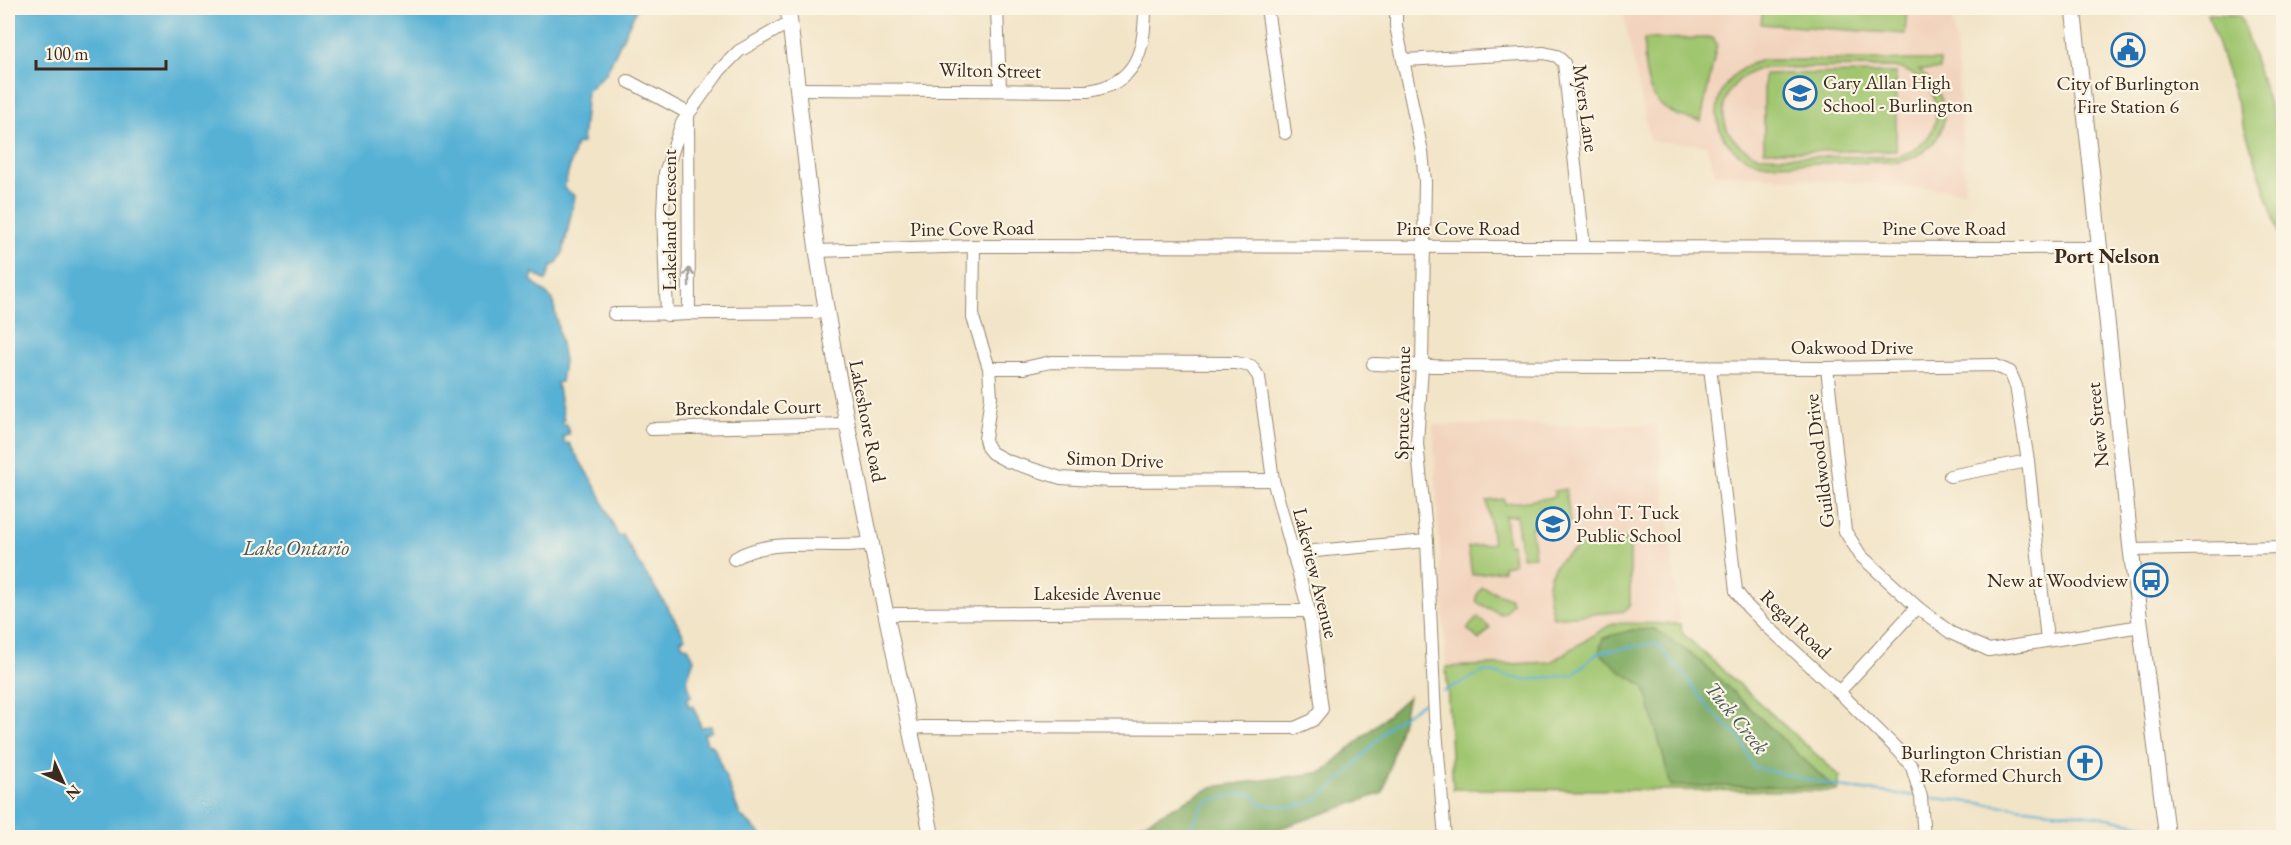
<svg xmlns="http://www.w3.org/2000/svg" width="2291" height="845" viewBox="0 0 2291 845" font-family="'EB Garamond',serif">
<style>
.built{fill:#f2d4be}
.green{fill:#a0c670;stroke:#6e7847;stroke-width:1.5;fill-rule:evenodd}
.forest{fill:#80ab62;stroke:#5e6a40;stroke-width:1.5}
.water{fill:#57b1d5;stroke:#496e7a;stroke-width:1.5}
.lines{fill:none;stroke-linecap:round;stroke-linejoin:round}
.stream{stroke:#57b1d5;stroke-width:2}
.minor-casing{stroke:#968772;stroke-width:14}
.major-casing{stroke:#968772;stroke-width:17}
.minor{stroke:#fff;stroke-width:12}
.major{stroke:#fff;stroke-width:15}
.oneway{stroke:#a79f9a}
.labels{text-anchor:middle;stroke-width:4.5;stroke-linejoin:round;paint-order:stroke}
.street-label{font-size:20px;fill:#3b2a1e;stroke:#fcf5e5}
.poi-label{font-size:20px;fill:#3b2a1e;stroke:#fcf5e5;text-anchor:start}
.neighbourhood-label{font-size:21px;font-weight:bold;fill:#3b2a1e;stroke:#fcf5e5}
.water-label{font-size:21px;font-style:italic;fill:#45595e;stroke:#fcf5e5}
</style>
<rect width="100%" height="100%" fill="#fcf5e5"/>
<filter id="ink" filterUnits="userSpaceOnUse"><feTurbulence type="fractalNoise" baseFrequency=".0167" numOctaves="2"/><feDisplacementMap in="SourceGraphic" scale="12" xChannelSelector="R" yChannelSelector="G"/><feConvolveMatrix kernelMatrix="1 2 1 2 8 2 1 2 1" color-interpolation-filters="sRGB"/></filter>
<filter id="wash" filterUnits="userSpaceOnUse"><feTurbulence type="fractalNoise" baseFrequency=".008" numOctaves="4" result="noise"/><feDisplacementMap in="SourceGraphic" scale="24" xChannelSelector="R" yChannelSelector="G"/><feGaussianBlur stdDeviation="1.35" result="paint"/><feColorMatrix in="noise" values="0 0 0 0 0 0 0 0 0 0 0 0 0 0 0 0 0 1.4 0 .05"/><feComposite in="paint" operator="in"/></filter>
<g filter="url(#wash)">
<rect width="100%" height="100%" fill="#f2e4c7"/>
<!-- built -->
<g class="built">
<polygon points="1622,8 1950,8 1956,44 1965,191 1715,173 1706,145 1650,141"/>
<polygon points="1433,425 1657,425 1680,624 1613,623 1551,662 1446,667"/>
</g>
<!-- green -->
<g class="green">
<polygon points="1763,8 1907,8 1905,34 1761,24"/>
<polygon points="2208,14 2240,15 2283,147 2283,246"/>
<path d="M1713 38 1717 44 1701 121C1648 114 1644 86 1644 39Z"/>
<path d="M1762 60H1940V70H1919C1959 102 1950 149 1900 162L1762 164C1701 148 1703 77 1762 60ZM1894 67C1950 79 1951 144 1895 157L1760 156C1710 139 1712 83 1762 68Z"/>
<polygon points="1896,73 1896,151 1764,151 1764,74"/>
<polygon points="1566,489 1570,522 1531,527 1535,556 1522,557 1516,515 1505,516 1508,545 1512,544 1514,564 1503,566 1503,570 1472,575 1468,547 1493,543 1487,501 1504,499 1505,504 1555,497 1554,491"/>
<path d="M1613 539H1630V605L1625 611 1553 618C1551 607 1547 596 1548 585 1551 554 1587 542 1613 539Z"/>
<polygon points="1482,587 1510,598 1512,603 1506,612 1501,614 1477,603 1476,597"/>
<polygon points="1478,617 1490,628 1479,640 1467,629"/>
<polygon points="1613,623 1680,624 1683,634 1840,776 1837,791 1453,789 1446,667 1551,662"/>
</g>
<!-- forest -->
<g class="forest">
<polygon points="1655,629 1697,658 1833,787 1671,786 1645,687 1620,671 1599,652 1603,638 1632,630"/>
<polygon points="1408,697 1383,793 1255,837 1117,837 1212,787 1323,772"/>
</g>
<!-- water -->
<path class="water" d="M8 8H637L606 73 587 91 582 143 576 144 564 188 575 196 563 252 557 263 551 267 546 281 533 273 531 280 553 300 564 361 561 382 557 383 564 420 561 421 563 424H567L569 434 563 437 565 444 569 443 598 491 618 536 623 535C641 571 667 602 685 638L681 640 682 645 688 647 694 659 687 679 691 696 687 699 689 707 694 706 701 727 711 726 712 731 704 734 707 743 714 747 740 815 764 837H8Z"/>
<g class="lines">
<!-- stream -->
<g class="stream">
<polyline points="1443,691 1485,671 1523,680 1573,675 1599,652 1656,643 1684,675 1711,711 1740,738 1753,767 1846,788 1916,796"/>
<polyline points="1924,797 2098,816 2147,826"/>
<polyline points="2185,833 2262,838"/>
<polyline points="1173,838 1193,824 1202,807 1208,801 1238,794 1253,794 1260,804 1294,807 1317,800 1346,775 1391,724 1426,701"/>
</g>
</g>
</g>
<g filter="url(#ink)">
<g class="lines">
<!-- minor casing -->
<g class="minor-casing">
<g id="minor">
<polyline points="997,8 1000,89"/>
<polyline points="1267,8 1285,133"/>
<polyline points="1396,8 1396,26 1422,152 1425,181 1422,366 1417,443 1427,541 1435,717 1445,838"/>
<polyline points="1404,60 1544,53 1557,56 1564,63 1584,247"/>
<polyline points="628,81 688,113"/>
<path d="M797 89 1088 91C1136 84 1145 51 1145 8"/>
<polyline points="688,113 689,314 667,315 663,213 665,173 682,123 720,70 739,51 790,22"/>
<polyline points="974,246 973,318 989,368 991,397 985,439 987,447 992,453 1007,461 1061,478 1110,481 1273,480"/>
<polyline points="817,251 974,246 2100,248"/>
<polyline points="614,314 827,312"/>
<polyline points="1373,364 1434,366 1827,368 1994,365 2010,372 2016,386 2028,461 2047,640"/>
<polyline points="1710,367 1736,591 1747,606 1766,625 1839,692 1900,752 1912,767 1921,797 1924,838"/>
<polyline points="1827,368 1845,531 1861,556 1917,607 1951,633 1989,650 2141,626"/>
<polyline points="651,429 846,424"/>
<polyline points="1950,476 2028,461"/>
<polyline points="2131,550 2284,547"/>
<polyline points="1292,553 1427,541"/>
<path d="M734 559C771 535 828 550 872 543"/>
<polyline points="886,616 895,614 1309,611"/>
<polyline points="1839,692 1917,607"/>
<polyline points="910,729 922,727 1295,728 1313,720 1322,709 1309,611 1273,480 1259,377 1251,366 1236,363 1051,362 1024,368 989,368"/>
</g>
</g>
<!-- major casing -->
<g class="major-casing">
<g id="major">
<path d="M788 8C801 109 809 212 827 313 857 489 898 663 932 838"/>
<polyline points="2073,8 2091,166 2131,550 2167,838"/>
</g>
</g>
<!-- minor -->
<use href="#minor" class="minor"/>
<!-- major -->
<use href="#major" class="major"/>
</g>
<!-- one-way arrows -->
<defs><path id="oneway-shaft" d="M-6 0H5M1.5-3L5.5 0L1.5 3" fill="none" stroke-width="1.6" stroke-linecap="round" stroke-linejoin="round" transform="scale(1.5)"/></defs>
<use class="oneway" href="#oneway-shaft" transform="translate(689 277) rotate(-90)"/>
</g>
<!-- icons -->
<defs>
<g id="civic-ring" transform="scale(1.725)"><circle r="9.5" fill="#fcf5e5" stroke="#1f6fb2" stroke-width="1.5"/><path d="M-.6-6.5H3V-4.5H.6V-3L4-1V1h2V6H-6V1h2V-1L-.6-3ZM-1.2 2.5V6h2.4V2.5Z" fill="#1f6fb2"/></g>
<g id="school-ring" transform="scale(1.725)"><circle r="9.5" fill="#fcf5e5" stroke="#1f6fb2" stroke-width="1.5"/><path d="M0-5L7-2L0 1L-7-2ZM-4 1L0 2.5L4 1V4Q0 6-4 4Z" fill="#1f6fb2"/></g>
<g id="bus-ring" transform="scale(1.725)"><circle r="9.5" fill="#fcf5e5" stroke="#1f6fb2" stroke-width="1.5"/><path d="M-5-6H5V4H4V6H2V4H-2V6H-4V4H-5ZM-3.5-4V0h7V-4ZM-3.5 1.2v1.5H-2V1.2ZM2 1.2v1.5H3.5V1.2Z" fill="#1f6fb2"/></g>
<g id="church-ring" transform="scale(1.725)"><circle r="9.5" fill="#fcf5e5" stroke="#1f6fb2" stroke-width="1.5"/><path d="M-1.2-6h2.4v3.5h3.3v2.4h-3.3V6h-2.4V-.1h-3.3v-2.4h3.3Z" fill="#1f6fb2"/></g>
</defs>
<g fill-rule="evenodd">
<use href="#civic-ring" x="2128" y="50"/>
<use href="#school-ring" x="1800" y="93"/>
<use href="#school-ring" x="1553" y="524"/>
<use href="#bus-ring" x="2151" y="580"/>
<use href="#church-ring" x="2085" y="763"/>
</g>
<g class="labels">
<!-- street labels -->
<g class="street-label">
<text transform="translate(990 70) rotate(1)" y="7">Wilton Street</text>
<text transform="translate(1586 108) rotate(82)" y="7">Myers Lane</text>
<text transform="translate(669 220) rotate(-90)" y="7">Lakeland Crescent</text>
<text transform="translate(972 228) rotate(-1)" y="7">Pine Cove Road</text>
<text x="1458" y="235">Pine Cove Road</text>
<text x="1944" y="235">Pine Cove Road</text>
<text x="1852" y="354">Oakwood Drive</text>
<text transform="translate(1402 403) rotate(-89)" y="7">Spruce Avenue</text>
<text transform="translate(748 407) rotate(-1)" y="7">Breckondale Court</text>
<text transform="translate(868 421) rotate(79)" y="7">Lakeshore Road</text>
<text transform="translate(2097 425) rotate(-96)" y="7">New Street</text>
<text transform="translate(1115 459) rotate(2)" y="7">Simon Drive</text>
<text transform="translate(1819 461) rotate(-97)" y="7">Guildwood Drive</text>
<text transform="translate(1316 573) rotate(76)" y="7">Lakeview Avenue</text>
<text x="1097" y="600">Lakeside Avenue</text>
<text transform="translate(1796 624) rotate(44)" y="7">Regal Road</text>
</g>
<!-- poi labels -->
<g class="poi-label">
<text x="1823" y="89">Gary Allan High<tspan x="1823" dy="23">School - Burlington</tspan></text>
<text x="2128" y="90" text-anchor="middle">City of Burlington<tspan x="2128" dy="23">Fire Station 6</tspan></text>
<text x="1576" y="519">John T. Tuck<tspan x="1576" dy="23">Public School</tspan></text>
<text x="2128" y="587" text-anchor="end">New at Woodview</text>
<text x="2062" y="759" text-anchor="end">Burlington Christian<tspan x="2062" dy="23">Reformed Church</tspan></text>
</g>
<!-- neighbourhood labels -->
<g class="neighbourhood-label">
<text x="2107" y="263">Port Nelson</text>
</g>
<!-- water labels -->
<g class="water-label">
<text x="296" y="555">Lake Ontario</text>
<text transform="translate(1737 718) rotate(51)" y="7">Tuck Creek</text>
</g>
</g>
<!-- margin -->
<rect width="2291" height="845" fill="none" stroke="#fcf5e5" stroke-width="30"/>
<!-- north arrow -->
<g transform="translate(63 782) rotate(135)" stroke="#fcf5e5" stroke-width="4.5" paint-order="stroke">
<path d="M0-4.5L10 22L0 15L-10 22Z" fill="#3b2a1e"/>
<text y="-9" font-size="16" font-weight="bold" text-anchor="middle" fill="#3b2a1e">N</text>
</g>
<!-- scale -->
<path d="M36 60v9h130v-9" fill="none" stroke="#3b2a1e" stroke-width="3"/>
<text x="45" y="60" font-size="18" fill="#3b2a1e" stroke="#fcf5e5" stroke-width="4.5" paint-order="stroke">100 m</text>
</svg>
